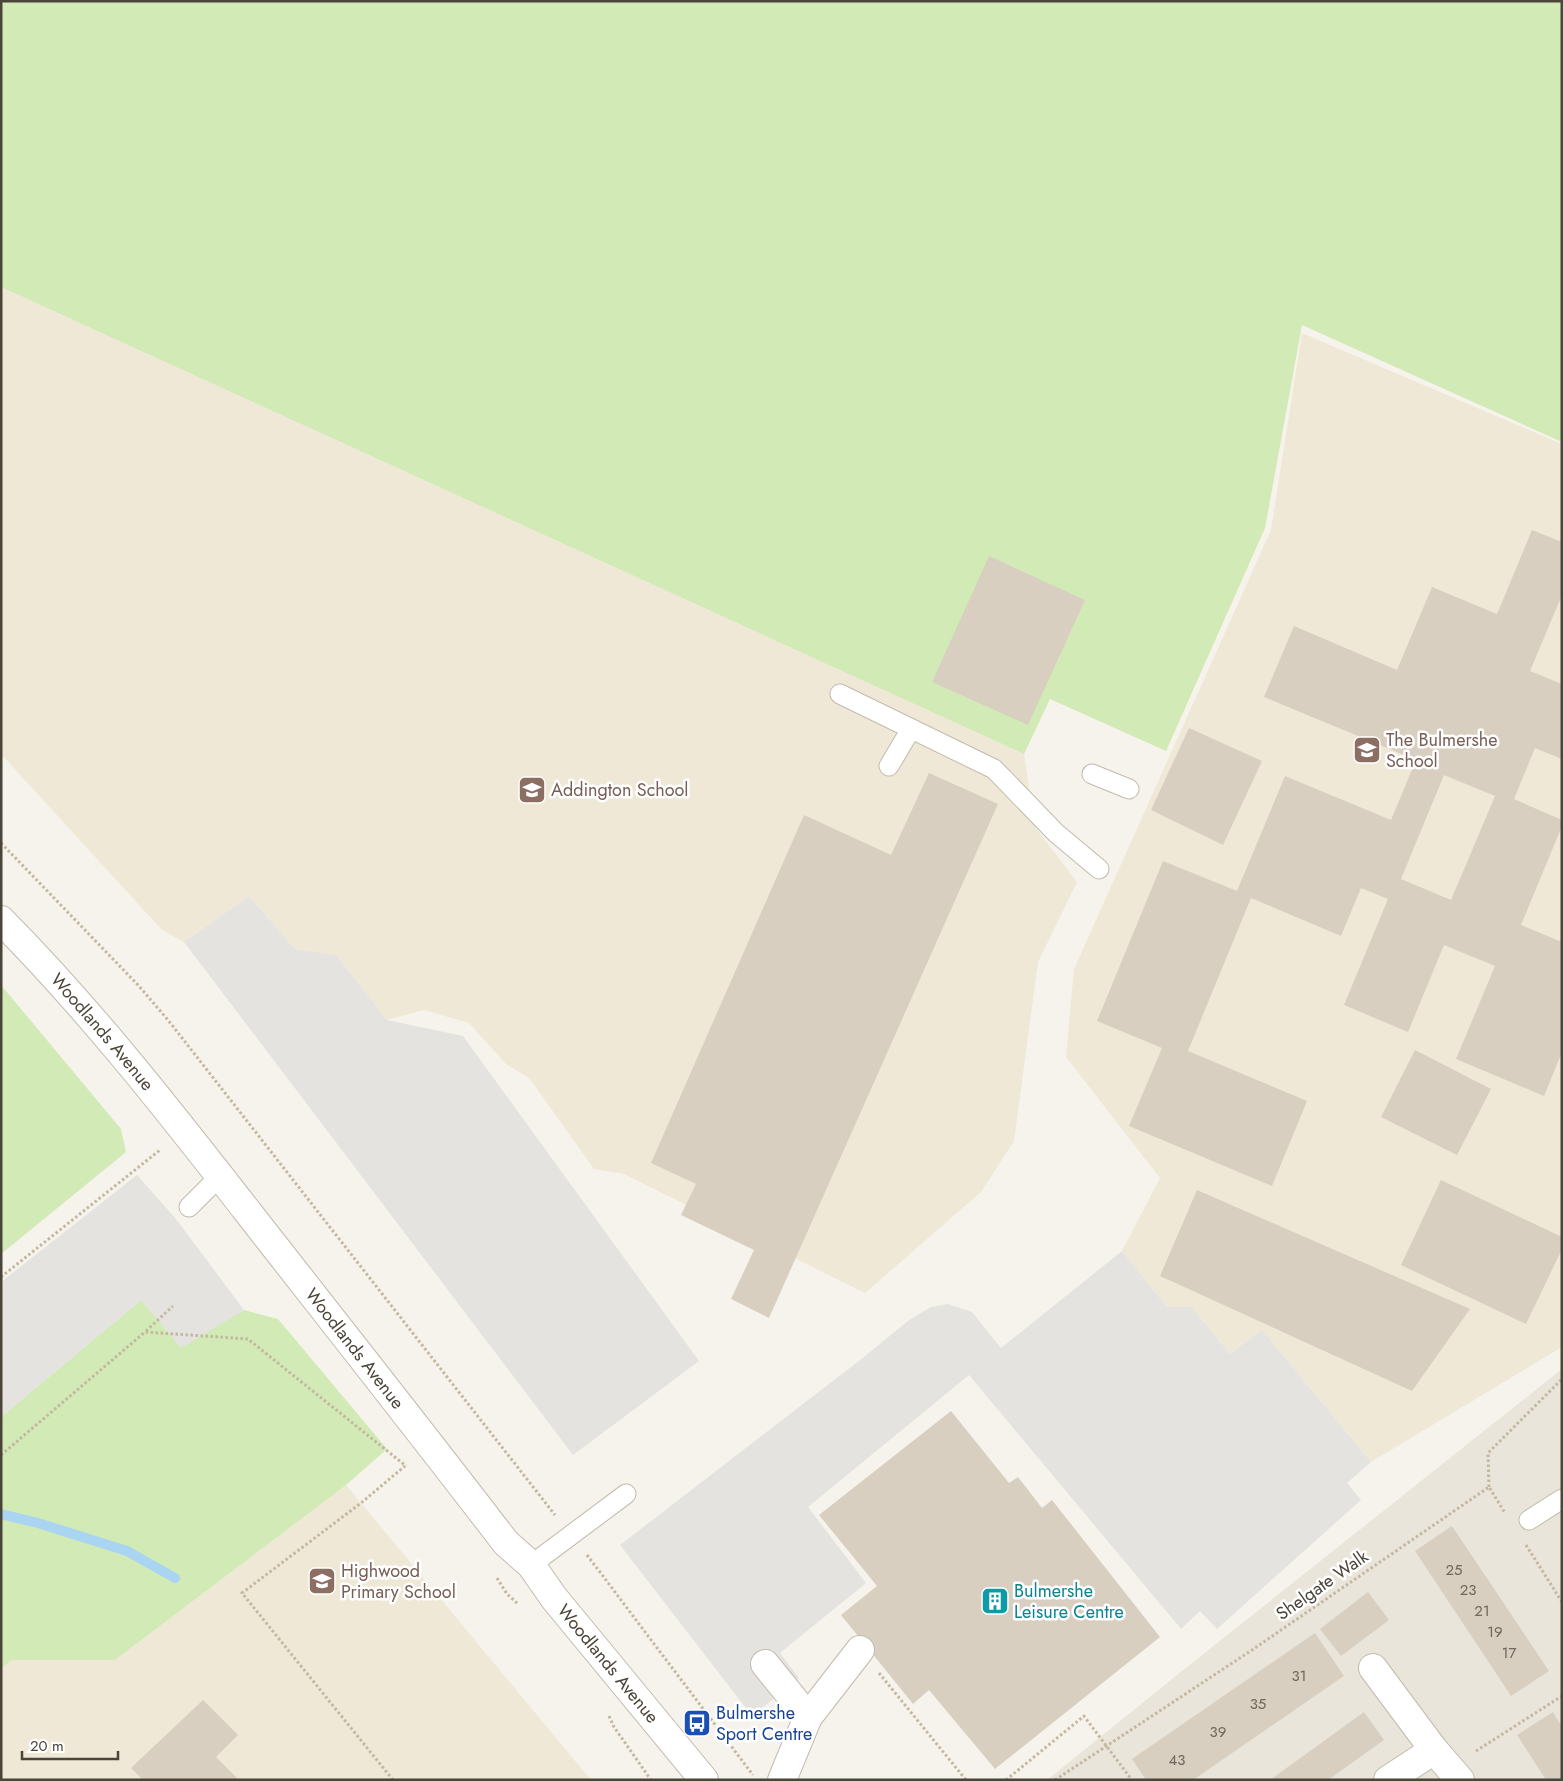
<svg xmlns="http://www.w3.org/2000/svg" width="1563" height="1781" viewBox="0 0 1563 1781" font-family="Jost,sans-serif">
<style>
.residential{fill:#eae5da}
.education{fill:#efe8d6}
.green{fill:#d2eab5}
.parking{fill:#e5e3e0}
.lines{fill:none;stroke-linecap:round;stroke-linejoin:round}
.stream{stroke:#a9d4f2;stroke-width:10}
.building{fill:#d8cfc1;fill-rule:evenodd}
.service-casing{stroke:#c2bbae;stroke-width:21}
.pedestrian-casing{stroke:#c2bbae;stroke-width:30}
.minor-casing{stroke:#c2bbae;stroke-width:30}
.tertiary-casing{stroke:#c2bbae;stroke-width:30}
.path{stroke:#c4b79f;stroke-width:3;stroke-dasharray:2.5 2.5;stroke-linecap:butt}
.service{stroke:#fff;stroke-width:19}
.pedestrian{stroke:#fff;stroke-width:28}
.minor{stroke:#fff;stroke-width:28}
.tertiary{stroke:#fff;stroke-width:28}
.labels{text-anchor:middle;stroke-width:5;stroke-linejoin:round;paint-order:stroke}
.number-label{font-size:15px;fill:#6e675b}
.education-label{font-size:18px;fill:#785e54;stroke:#fff;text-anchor:start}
.street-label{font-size:18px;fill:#4b4439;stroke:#fff}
.culture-label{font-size:18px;fill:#0d838f;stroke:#fff;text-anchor:start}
.transit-label{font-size:18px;fill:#164399;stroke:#fff;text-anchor:start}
</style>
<rect width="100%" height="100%" fill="#f6f3ec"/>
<!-- residential -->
<polygon class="residential" points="1562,1369 1562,1780 1047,1780 1187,1667"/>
<!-- education -->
<g class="education">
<polygon points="1,287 1024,754 1035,827 1077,882 1038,962 1014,1141 981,1192 865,1293 624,1174 594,1169 530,1079 506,1064 469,1023 424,1010 387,1020 336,955 295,949 249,896 184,942 162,930 1,754"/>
<polygon points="1302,333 1562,444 1562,1347 1371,1462 1262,1330 1230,1354 1192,1307 1167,1307 1122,1251 1160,1178 1066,1057 1074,969 1271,530"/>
<polygon points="346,1485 591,1780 1,1780 1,1668 12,1660 115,1660"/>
</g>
<!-- green -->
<g class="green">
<polygon points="1,1 1562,1 1562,442 1302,325 1265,528 1166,751 1050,699 1024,754 1,287"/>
<polygon points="1,985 121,1129 126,1152 1,1254"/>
<polygon points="141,1300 181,1347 244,1310 278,1319 387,1449 346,1485 115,1660 12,1660 1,1668 1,1417"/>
</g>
<!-- parking -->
<g class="parking">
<polygon points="249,896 295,949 336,955 387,1020 463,1036 699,1361 573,1455 184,942"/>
<polygon points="137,1175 176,1219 244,1310 181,1348 141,1300 1,1417 1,1282"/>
<polygon points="1122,1251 1167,1307 1192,1307 1230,1354 1262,1330 1371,1462 1347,1483 1361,1500 1217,1629 1200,1611 1181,1629 969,1375 808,1507 866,1583 780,1653 799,1678 752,1716 620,1545 864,1357 909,1320 931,1307 948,1304 972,1312 1001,1348"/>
</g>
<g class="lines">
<!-- stream -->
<polyline class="stream" points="1,1514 38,1523 127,1551 175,1578"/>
</g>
<!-- building -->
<g class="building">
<path d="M1532 530 1562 542V595L1530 671 1562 684V759L1535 748 1514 799 1562 820V826L1521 925 1562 942V1052L1544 1096 1456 1059 1495 966 1444 945 1408 1032 1344 1005 1388 899 1361 888 1341 936 1251 898 1188 1051 1307 1101 1272 1186 1129 1126 1162 1048 1097 1021 1163 861 1237 891 1285 776 1391 820 1416 760 1264 697 1294 626 1397 670 1432 587 1497 614ZM1444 775 1495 796 1451 900 1401 879Z"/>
<polygon points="989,556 1085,600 1028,725 932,682"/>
<polygon points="1189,728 1262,761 1223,845 1151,810"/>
<polygon points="929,773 998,804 769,1318 731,1299 754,1250 681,1215 696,1184 651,1163 804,815 891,855"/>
<polygon points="1415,1050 1491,1089 1457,1155 1381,1117"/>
<polygon points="1441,1180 1562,1237 1562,1249 1526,1324 1401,1265"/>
<polygon points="1197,1190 1470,1309 1412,1391 1160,1276"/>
<polygon points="951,1411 1009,1483 1018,1477 1042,1508 1052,1500 1160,1637 995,1769 929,1690 913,1704 841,1615 877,1586 819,1515"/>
<polygon points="1452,1526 1549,1671 1511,1696 1415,1551"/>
<polygon points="1368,1592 1389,1620 1341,1656 1320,1629"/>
<polygon points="1315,1633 1344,1676 1193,1780 1146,1780 1132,1759"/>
<polygon points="203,1700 238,1735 216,1757 239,1780 143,1780 131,1768"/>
<polygon points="1364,1712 1384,1740 1328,1780 1270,1780"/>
<polygon points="1553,1712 1562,1727 1562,1780 1546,1780 1517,1735"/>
</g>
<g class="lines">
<!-- service casing -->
<g class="service-casing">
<g id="service">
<polyline points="840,694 994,769 1056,833 1099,869"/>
<polyline points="889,766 911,729"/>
<polyline points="1092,774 1129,789"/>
<polyline points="189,1207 220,1176"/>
<polyline points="1529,1520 1562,1499"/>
<polyline points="531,1565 626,1494"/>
</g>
</g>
<!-- pedestrian casing -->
<g class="pedestrian-casing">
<g id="pedestrian">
<polyline points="765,1664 808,1717"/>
<polyline points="782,1780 808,1717 860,1650"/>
</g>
</g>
<!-- minor casing -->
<g class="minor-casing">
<g id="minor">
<polyline points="1373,1668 1434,1750"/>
<polyline points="1388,1780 1434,1750 1460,1780"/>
</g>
</g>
<!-- tertiary casing -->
<g class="tertiary-casing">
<g id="tertiary">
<path id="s1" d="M1 920C95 1015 177 1121 258 1225 341 1331 424 1436 506 1543L531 1565 554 1598 704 1780"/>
</g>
</g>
<!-- path -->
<g class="path">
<polyline points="1,843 138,985 168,1020 555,1515"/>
<polyline points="1,1277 160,1150"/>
<polyline points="146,1331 173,1306"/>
<polyline points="1,1455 145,1332 248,1339 406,1466"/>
<polyline points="1489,1487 1488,1453 1562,1379"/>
<polyline points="1526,1545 1562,1602"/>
<polyline points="587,1555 753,1775"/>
<polyline points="497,1578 507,1594 518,1604"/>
<polyline points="879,1673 966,1780"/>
<polyline points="609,1716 614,1727 651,1780"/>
<polyline points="1476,1751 1562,1696"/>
<polyline points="393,1780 242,1593 361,1503 405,1466"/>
<polyline points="1006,1780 1084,1716 1132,1780"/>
<polyline points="1055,1780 1252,1650 1489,1487 1505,1513"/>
</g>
<!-- service -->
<use href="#service" class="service"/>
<!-- pedestrian -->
<use href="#pedestrian" class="pedestrian"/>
<!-- minor -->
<use href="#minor" class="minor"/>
<!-- tertiary -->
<use href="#tertiary" class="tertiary"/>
</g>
<!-- icons -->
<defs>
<g id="school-square" transform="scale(1.4375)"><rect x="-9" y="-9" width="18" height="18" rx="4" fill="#8d6e63" stroke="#fff"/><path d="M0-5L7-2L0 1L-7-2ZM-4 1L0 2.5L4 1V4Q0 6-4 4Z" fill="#fff"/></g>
<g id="building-square" transform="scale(1.4375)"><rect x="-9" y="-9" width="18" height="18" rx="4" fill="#0f9aa8" stroke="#fff"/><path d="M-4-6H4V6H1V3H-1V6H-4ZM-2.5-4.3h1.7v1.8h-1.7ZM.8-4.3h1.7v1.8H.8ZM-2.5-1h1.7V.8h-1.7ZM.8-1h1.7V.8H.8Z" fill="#fff"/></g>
<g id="bus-square" transform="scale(1.4375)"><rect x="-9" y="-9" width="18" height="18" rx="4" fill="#1a4fb4" stroke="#fff"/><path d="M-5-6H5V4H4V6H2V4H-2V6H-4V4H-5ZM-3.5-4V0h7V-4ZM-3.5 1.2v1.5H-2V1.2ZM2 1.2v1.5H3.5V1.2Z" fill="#fff"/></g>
</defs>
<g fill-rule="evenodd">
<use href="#school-square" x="1367" y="750"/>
<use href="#school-square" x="532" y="790"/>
<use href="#school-square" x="322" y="1581"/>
<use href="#building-square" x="995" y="1601"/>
<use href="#bus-square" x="697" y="1723"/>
</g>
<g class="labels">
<!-- number labels -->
<g class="number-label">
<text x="1454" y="1575">25</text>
<text x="1468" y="1595">23</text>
<text x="1482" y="1616">21</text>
<text x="1495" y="1637">19</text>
<text x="1509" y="1658">17</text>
<text x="1299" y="1681">31</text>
<text x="1258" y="1709">35</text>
<text x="1218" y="1737">39</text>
<text x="1177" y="1765">43</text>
</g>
<!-- education labels -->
<g class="education-label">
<text x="1386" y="746">The Bulmershe<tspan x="1386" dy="21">School</tspan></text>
<text x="551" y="796">Addington School</text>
<text x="341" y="1577">Highwood<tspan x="341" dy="21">Primary School</tspan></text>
</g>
<!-- street labels -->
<g class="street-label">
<text dy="6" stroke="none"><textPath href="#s1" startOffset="151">Woodlands Avenue</textPath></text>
<text dy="6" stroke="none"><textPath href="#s1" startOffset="556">Woodlands Avenue</textPath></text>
<text transform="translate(1322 1585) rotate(-35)" y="6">Shelgate Walk</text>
<text dy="6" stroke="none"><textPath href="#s1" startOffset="961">Woodlands Avenue</textPath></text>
</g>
<!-- culture labels -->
<g class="culture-label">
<text x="1014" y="1597">Bulmershe<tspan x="1014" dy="21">Leisure Centre</tspan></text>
</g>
<!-- transit labels -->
<g class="transit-label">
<text x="716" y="1719">Bulmershe<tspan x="716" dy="21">Sport Centre</tspan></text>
</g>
</g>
<!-- border -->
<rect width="1563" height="1781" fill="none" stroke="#4b4439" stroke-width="5"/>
<!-- scale -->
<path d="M22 1751v8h96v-8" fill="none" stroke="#4b4439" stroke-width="2.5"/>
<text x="30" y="1751" font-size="15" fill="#4b4439" stroke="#ffffff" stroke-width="4" paint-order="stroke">20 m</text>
</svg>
